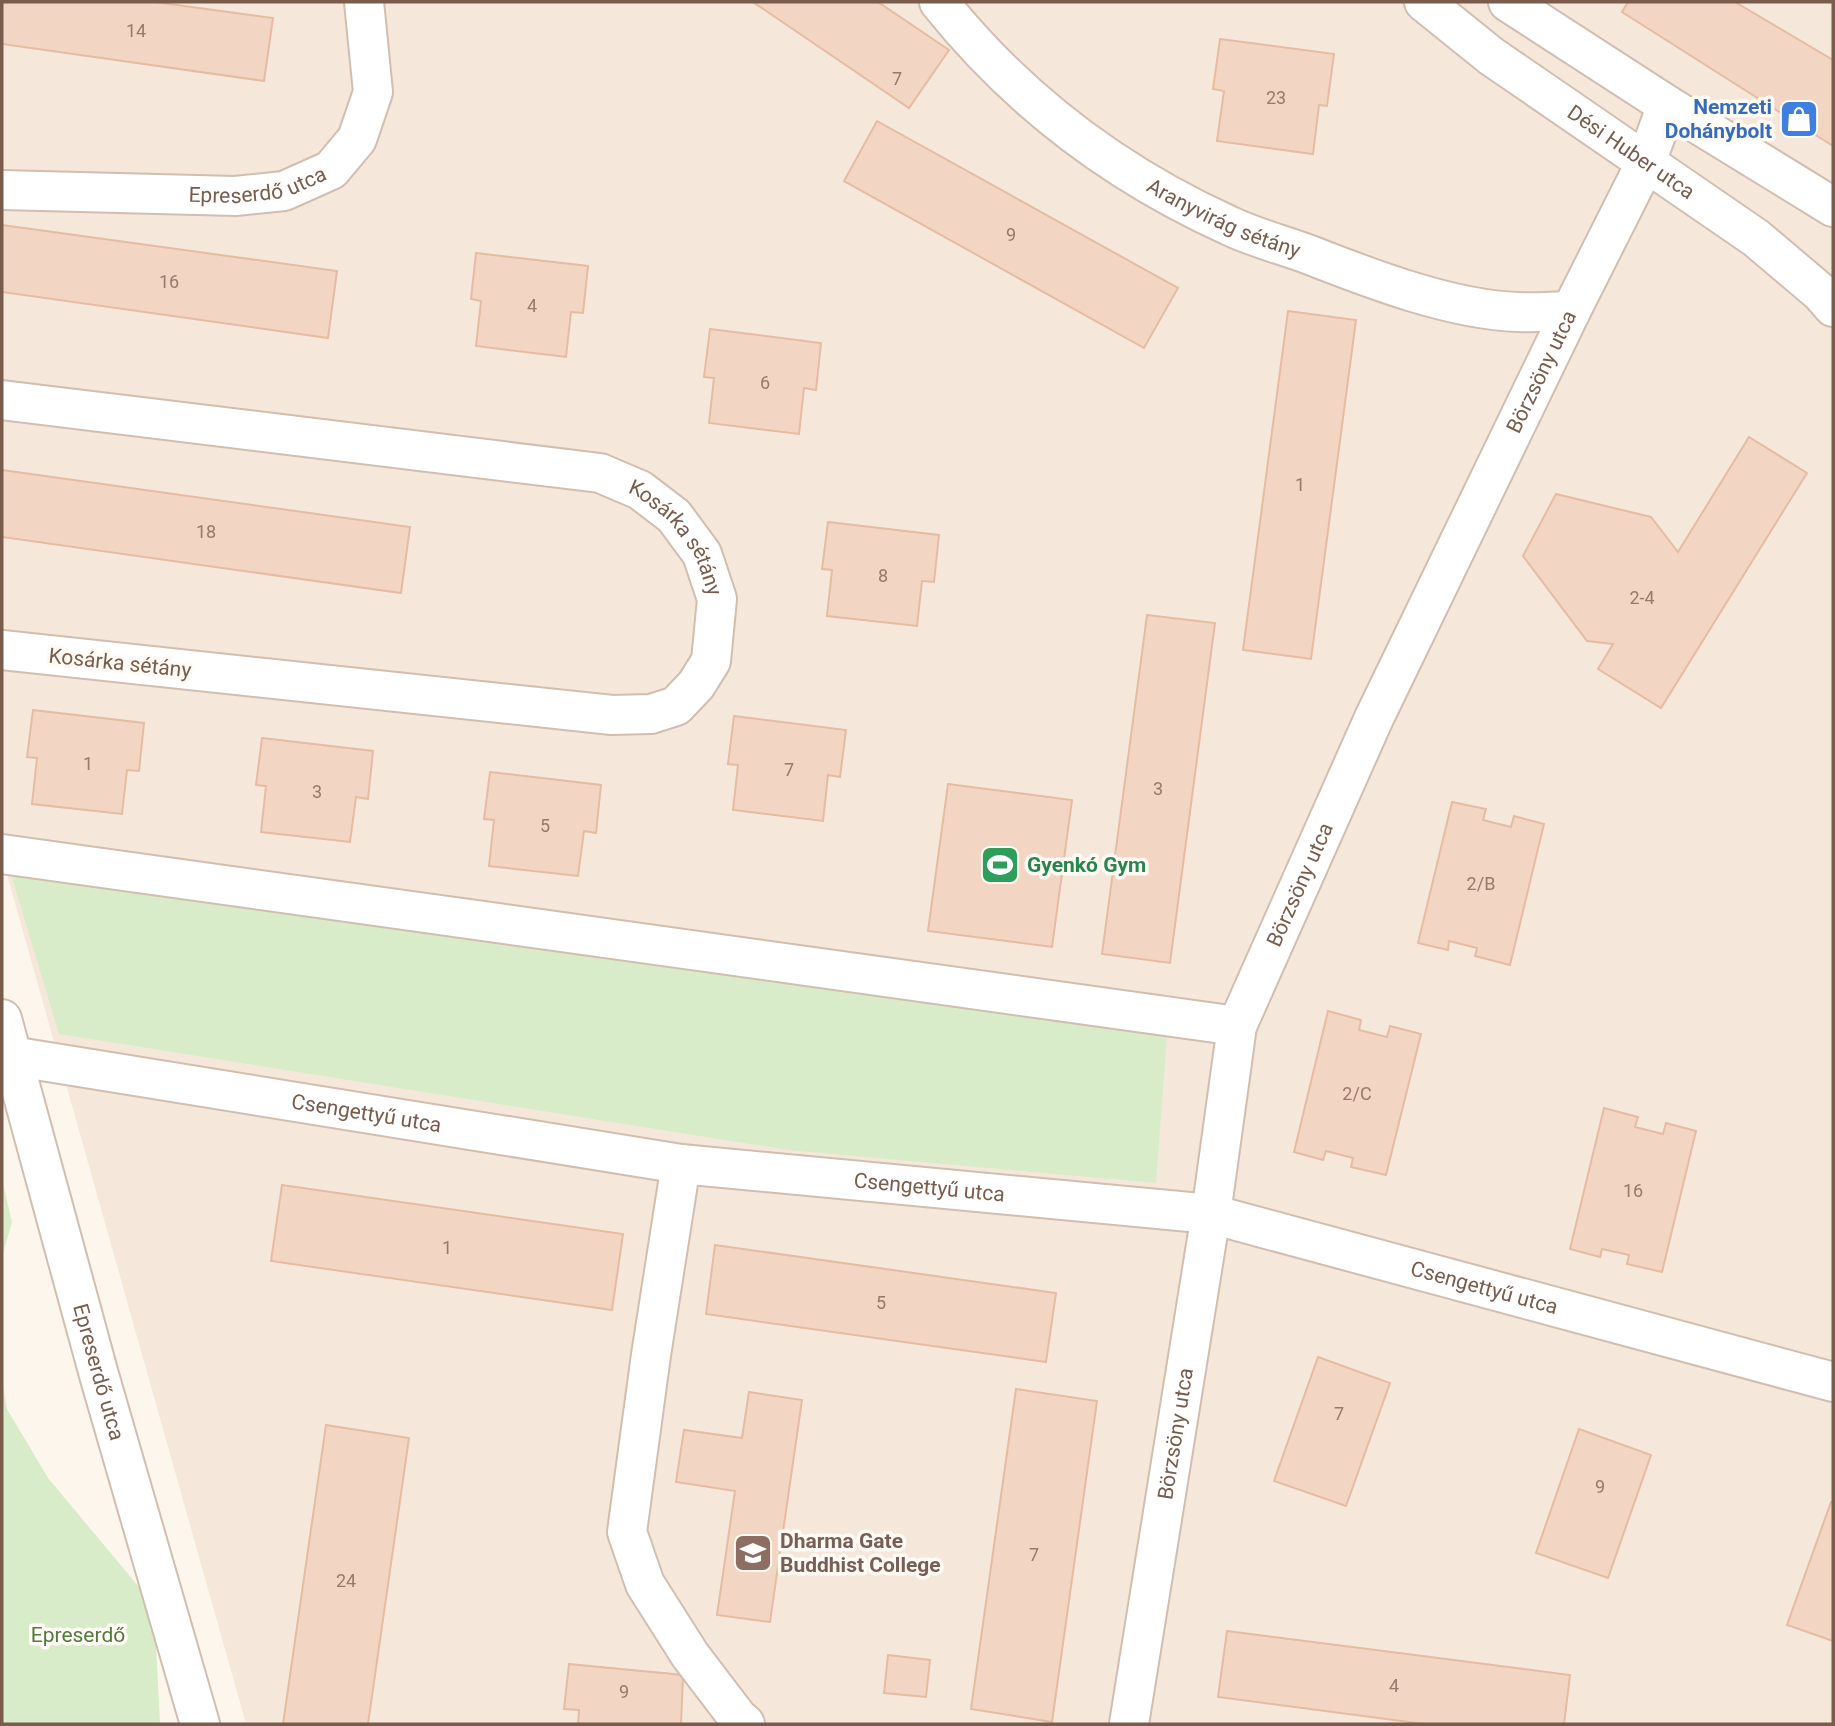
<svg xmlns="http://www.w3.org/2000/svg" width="1835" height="1726" viewBox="0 0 1835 1726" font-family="Roboto,sans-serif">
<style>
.residential{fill:#f5e8da}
.green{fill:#d8ecc9}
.building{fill:#f3d5c3;stroke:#e6bba3;stroke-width:2}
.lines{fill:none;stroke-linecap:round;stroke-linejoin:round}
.minor-casing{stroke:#d1beb0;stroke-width:42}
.minor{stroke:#fff;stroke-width:38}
.labels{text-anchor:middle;stroke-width:7;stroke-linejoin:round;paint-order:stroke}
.number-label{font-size:18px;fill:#987a6a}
.shop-label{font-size:21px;font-weight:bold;fill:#366cbe;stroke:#fffaf3;text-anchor:end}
.street-label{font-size:21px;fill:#7a5c4d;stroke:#fffaf3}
.leisure-label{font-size:21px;font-weight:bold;fill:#27864d;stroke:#fffaf3;text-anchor:start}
.education-label{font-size:21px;font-weight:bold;fill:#785e54;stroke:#fffaf3;text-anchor:start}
.park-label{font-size:21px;fill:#537a41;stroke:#fffaf3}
</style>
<rect width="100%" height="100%" fill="#fdf6ec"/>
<!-- residential -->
<polygon class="residential" points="2,2 1833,2 1833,1724 246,1724 2,857"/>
<!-- green -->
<g class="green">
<polygon points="10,871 1167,1036 1156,1183 788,1150 59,1034"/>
<polygon points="2,1179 12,1222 2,1257"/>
<polygon points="2,1379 7,1409 48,1478 154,1605 160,1724 2,1724"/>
</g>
<!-- building -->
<g class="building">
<polygon points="2,2 155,2 273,18 264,81 2,44"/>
<polygon points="753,2 878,2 949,50 909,108"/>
<polygon points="1628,2 1735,2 1833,60 1833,146 1622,12"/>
<polygon points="1220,39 1334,54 1327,106 1319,105 1313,154 1217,141 1224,91 1213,89"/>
<polygon points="877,121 1178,288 1144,348 844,181"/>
<polygon points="2,225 337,271 328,338 2,292"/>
<polygon points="476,253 588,266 583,313 571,312 566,357 476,346 481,301 471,299"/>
<polygon points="1288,311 1356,320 1311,659 1243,650"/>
<polygon points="710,329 821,343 816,390 804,388 799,434 709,423 714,378 704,377"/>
<polygon points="1749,437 1807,473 1661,708 1598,669 1613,644 1587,641 1523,556 1556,494 1651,517 1678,552"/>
<polygon points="2,470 410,527 401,593 2,537"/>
<polygon points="828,522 939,535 934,582 922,581 917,626 827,616 832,570 822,569"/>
<polygon points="1147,615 1215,623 1170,963 1102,954"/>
<polygon points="33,710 144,723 139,771 127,770 122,814 32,804 37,758 27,757"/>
<polygon points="734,716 846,730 840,777 828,775 823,821 733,810 738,765 728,764"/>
<polygon points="262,738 373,751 368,799 356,797 350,842 261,832 266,786 256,785"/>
<polygon points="490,772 601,785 596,833 584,831 578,876 489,866 494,820 484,819"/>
<polygon points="948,784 1072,800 1052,947 928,931"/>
<polygon points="1452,802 1486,809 1483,820 1511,827 1514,816 1544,824 1510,965 1475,956 1477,948 1449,941 1448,950 1418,943"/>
<polygon points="1328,1011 1361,1020 1359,1030 1387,1037 1390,1026 1421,1034 1386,1175 1351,1167 1353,1158 1326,1151 1323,1160 1294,1152"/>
<polygon points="1604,1108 1638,1117 1635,1127 1663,1134 1666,1123 1696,1131 1662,1272 1627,1264 1629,1255 1602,1249 1600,1257 1570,1249"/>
<polygon points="282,1185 623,1234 612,1310 271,1261"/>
<polygon points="715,1245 1056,1293 1046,1362 706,1314"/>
<polygon points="1318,1357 1390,1383 1346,1506 1274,1481"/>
<polygon points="1016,1389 1097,1401 1052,1722 971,1709"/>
<polygon points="749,1392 802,1400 770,1622 717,1615 735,1491 676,1482 684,1430 742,1438"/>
<polygon points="326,1425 409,1438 368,1724 283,1724"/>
<polygon points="1579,1429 1651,1455 1608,1578 1536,1553"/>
<polygon points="1831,1502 1833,1502 1833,1641 1787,1625"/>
<polygon points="1227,1631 1570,1675 1564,1724 1424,1724 1218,1697"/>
<polygon points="888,1655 930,1660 926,1697 884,1693"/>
<polygon points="569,1664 683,1675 681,1724 578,1724 579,1710 564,1709"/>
</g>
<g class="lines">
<!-- minor casing -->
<g class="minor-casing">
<g id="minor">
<path id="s1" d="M939 2C1018 101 1115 174 1230 226 1255 238 1283 245 1310 255 1371 279 1452 310 1518 312 1536 313 1554 311 1571 311"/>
<path id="s2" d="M1424 2 1491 56 1756 238 1821 293 1833 307"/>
<polyline points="1508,2 1667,105 1833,207"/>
<path id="s3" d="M2 190 235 196 284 191 331 170 357 139 373 92 364 2"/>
<path id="s4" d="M2 400 600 473 640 490 674 516 702 554 717 599 711 661 696 685 676 706 651 714 612 715 2 650"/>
<polyline points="2,854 1237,1026"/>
<path id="s5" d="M2 1019 99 1375 200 1724"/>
<path id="s6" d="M11 1056 681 1164 1211 1214 1833 1382"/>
<polyline points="681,1164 651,1355 627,1532 645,1584 690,1655 738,1718 745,1724"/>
<path id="s7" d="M1129 1724 1211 1214 1237 1026 1374 718 1571 311 1646 162 1667 105"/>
</g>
</g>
<!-- minor -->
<use href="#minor" class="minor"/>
</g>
<!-- icons -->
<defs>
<g id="shop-square" transform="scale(2.0125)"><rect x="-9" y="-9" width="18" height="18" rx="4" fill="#3f7fe0" stroke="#fffaf3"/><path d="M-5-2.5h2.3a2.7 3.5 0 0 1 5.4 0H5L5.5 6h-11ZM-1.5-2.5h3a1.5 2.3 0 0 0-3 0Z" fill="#fff"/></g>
<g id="stadium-square" transform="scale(2.0125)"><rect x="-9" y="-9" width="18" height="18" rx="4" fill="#2e9e5b" stroke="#fffaf3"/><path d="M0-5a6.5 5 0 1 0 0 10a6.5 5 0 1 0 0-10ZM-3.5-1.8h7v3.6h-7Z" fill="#fff"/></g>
<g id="university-square" transform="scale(2.0125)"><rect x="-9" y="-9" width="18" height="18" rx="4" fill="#8d6e63" stroke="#fffaf3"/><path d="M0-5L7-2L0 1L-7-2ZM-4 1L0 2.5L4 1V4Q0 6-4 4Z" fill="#fff"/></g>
</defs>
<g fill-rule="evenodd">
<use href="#shop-square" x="1799" y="119"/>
<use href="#stadium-square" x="1000" y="865"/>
<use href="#university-square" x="753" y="1553"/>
</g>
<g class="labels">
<!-- number labels -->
<g class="number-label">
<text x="136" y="37">14</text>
<text x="897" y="85">7</text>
<text x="1276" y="104">23</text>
<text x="1011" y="241">9</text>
<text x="169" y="288">16</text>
<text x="532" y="312">4</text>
<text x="765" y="389">6</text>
<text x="1300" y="491">1</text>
<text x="206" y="538">18</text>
<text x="883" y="582">8</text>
<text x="1642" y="604">2-4</text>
<text x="88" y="770">1</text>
<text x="789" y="776">7</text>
<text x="1158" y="795">3</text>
<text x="317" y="798">3</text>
<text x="545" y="832">5</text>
<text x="1481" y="890">2/B</text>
<text x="1357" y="1100">2/C</text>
<text x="1633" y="1197">16</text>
<text x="447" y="1254">1</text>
<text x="881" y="1309">5</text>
<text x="1339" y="1420">7</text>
<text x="1600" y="1493">9</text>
<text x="1034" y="1561">7</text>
<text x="346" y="1587">24</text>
<text x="1394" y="1692">4</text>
<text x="624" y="1698">9</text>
</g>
<!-- shop labels -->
<g class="shop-label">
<text x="1772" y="114">Nemzeti<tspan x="1772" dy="24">Dohánybolt</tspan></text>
</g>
<!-- street labels -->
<g class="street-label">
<text dy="7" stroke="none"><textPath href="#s2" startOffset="256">Dési Huber utca</textPath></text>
<text dy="7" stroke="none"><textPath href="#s3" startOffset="257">Epreserdő utca</textPath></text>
<text dy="7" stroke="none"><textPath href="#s1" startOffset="362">Aranyvirág sétány</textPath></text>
<text dy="7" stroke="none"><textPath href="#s7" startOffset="1428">Börzsöny utca</textPath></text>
<text dy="7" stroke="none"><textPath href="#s4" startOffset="707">Kosárka sétány</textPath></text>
<text transform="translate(120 663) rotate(6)" y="7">Kosárka sétány</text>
<text dy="7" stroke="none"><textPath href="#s7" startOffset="861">Börzsöny utca</textPath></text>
<text dy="7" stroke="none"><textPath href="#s6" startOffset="360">Csengettyű utca</textPath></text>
<text dy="7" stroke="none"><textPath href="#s6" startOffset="928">Csengettyű utca</textPath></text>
<text dy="7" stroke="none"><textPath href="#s6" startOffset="1494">Csengettyű utca</textPath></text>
<text dy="7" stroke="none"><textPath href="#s5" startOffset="366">Epreserdő utca</textPath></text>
<text dy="7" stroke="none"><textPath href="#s7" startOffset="294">Börzsöny utca</textPath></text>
</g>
<!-- leisure labels -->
<g class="leisure-label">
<text x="1027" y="872">Gyenkó Gym</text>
</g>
<!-- education labels -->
<g class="education-label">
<text x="780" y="1548">Dharma Gate<tspan x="780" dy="24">Buddhist College</tspan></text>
</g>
<!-- park labels -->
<g class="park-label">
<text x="78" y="1642">Epreserdő</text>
</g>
</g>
<!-- border -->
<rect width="1835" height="1726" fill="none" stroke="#7a5c4d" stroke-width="7"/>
</svg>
